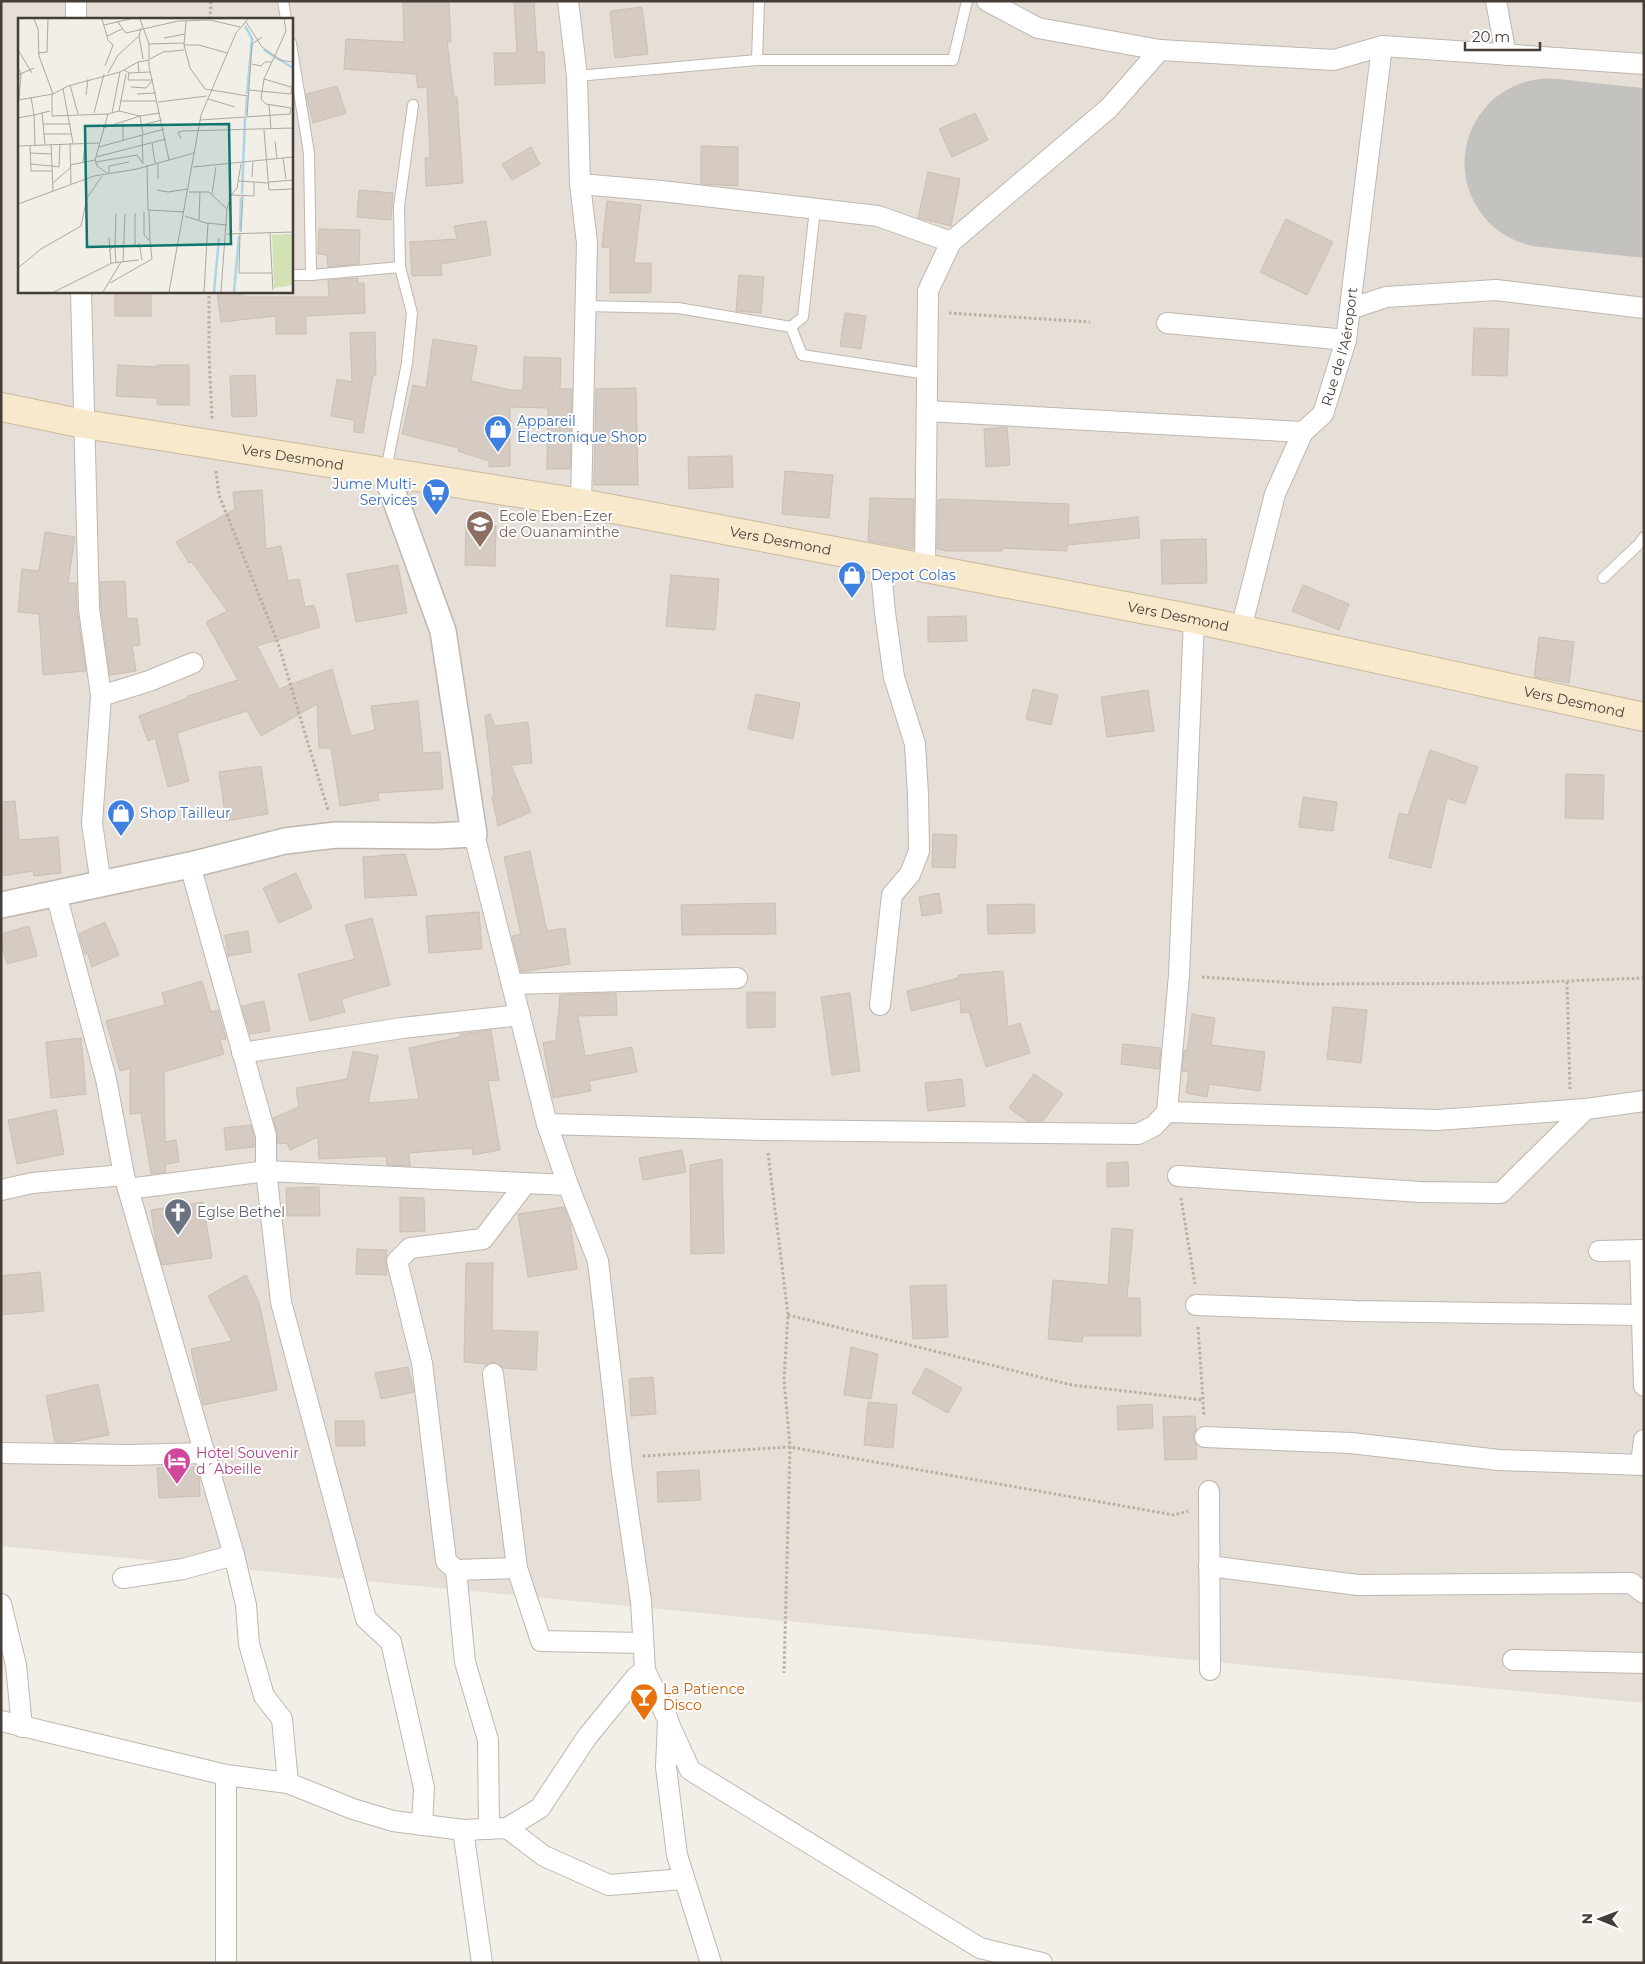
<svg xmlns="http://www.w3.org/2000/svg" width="1645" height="1964" viewBox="0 0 1645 1964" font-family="Montserrat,sans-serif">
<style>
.residential{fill:#e5dfd7;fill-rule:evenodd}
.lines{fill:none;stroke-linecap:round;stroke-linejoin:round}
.runway{stroke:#c4c2bf;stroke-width:169}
.building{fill:#d5cbc2;stroke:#ccbfb3}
.service-casing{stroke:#bfb7af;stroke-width:12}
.minor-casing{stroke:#bfb7af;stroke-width:22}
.tertiary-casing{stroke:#bfb7af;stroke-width:28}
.secondary-casing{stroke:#ccba9d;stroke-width:30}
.path{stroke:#bcae9f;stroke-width:3;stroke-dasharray:2.5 2.5;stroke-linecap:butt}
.service{stroke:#fff;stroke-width:10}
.minor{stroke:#fff;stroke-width:20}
.tertiary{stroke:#fff;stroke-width:25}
.secondary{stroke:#f8e8cc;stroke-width:28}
.labels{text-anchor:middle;stroke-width:4;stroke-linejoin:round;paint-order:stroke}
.street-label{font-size:14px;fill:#453e38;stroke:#fff}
.shop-label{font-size:14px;fill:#366cbe;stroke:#fff;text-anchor:start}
.education-label{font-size:14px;fill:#785e54;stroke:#fff;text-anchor:start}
.worship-label{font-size:14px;fill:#5b616d;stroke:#fff;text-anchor:start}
.hotel-label{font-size:14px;fill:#b23c85;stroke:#fff;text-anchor:start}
.food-label{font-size:14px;fill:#c56008;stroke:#fff;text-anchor:start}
.inset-river{fill:none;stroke:#abd6e8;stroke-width:2.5}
.inset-road{fill:none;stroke:#ada8a2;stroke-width:1}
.view{fill:#0f766e;fill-opacity:0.15;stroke:#0f766e;stroke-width:2.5}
.inset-edge{fill:none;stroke:#453e38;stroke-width:2.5}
</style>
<rect width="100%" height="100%" fill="#f2eee8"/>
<!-- residential -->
<path class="residential" d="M1 1H1644V1703L1 1546ZM19 19H291V291H19Z"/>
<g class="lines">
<!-- runway -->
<polyline class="runway" points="1549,163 1644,173"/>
</g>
<!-- building -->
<g class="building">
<polygon points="403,1 449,1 451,42 447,42 454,97 457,97 463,183 426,186 425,158 430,158 427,87 418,88 416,74 344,69 346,39 404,42"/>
<polygon points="514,1 534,1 537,52 544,52 545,83 495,85 494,53 517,53"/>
<polygon points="642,7 648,54 615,58 610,11"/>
<polygon points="337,86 346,113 313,123 306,94"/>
<polygon points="975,113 988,140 952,157 939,129"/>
<polygon points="701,146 738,147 738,186 701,184"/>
<polygon points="531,147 540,164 512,180 502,164"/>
<polygon points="928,172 960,179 951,226 918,218"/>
<polygon points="359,190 393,193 391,220 357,217"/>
<polygon points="607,201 641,205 634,263 651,263 651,293 610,293 610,248 602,247"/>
<polygon points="1286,219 1333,242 1307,295 1260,272"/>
<polygon points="486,221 491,255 441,264 442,275 412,276 410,242 457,239 454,226"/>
<polygon points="319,229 360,230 359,264 328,267 327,255 318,254"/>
<polygon points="739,275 764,277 761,313 736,311"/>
<polygon points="358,278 358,283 364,283 365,313 306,316 306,334 276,334 276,316 221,322 217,291 243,291 244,297 329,297 328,280"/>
<rect x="115" y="291" width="36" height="25"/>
<polygon points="845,313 866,316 861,349 840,346"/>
<polygon points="1474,328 1509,329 1507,376 1472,375"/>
<polygon points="375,332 376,375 373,375 363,433 354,432 354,420 331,416 337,379 352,382 350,333"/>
<polygon points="433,339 477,346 471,381 511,390 523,390 524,357 561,358 560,389 572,389 570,469 547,469 548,408 510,407 510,466 489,467 489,461 458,451 459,448 402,434 413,385 426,388"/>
<polygon points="118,365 157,367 157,365 189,365 189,405 157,405 157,398 116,396"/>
<polygon points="255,375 257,416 232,417 230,376"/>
<polygon points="636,388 638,485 594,485 596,389"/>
<polygon points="1007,427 1010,465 986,467 984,429"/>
<polygon points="732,456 733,487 689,489 688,457"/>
<polygon points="785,471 833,475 829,518 782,514"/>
<polygon points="262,490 266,549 281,546 288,581 299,579 305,607 314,605 320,627 257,646 279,689 332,669 351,736 375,730 371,706 418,701 423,753 440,752 443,789 378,793 379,800 340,806 331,748 319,748 317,704 261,736 247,711 177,733 189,781 168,787 155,738 148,741 139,716 188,698 188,696 238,680 206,622 227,611 192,562 189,563 176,542 235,509 233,492"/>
<polygon points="870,498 914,499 913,549 868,541"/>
<polygon points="944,499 1069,504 1068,525 1138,517 1140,538 1067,545 1067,551 1002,548 1002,551 944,551 944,550 937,549 938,500"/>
<polygon points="466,525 496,526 495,566 465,565"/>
<polygon points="45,532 75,537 68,583 76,583 77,611 86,671 43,675 39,614 18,612 22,569 39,571"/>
<polygon points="1206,539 1207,583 1162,584 1161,540"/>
<polygon points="398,565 407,613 356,622 347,574"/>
<polygon points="671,575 719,579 715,630 666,626"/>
<polygon points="125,581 127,619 137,618 140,645 132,646 136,671 110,675 101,608 100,582"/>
<polygon points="1303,585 1349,604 1339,630 1292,611"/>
<polygon points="966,616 967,641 928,642 928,617"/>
<polygon points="1539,637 1574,642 1569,683 1534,677"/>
<polygon points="1033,689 1058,695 1051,725 1026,719"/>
<polygon points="1148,690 1154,731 1107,737 1101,697"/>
<polygon points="756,694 800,703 793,739 748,729"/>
<polygon points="490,714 495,726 528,722 532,763 511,765 531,812 498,826 492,797 494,796 485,716"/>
<polygon points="1430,750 1478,767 1465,804 1447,798 1431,868 1389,858 1399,813 1408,815"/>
<polygon points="261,766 268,814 226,821 219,772"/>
<polygon points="1566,774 1604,775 1603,819 1565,818"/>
<polygon points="1303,797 1337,802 1333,831 1299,827"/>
<polygon points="15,801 19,840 58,837 61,873 34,876 33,871 1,876 1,802"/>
<polygon points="933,834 957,835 955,868 932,867"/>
<polygon points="530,851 547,931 565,928 570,964 521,972 512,936 521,934 504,857"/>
<polygon points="405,854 417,895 365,898 363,857"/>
<polygon points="296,873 312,908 279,923 263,888"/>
<polygon points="939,893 942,913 922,916 919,897"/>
<polygon points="775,903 776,934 682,935 681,905"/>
<polygon points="1034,904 1035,933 988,934 987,905"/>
<polygon points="479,912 482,949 429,953 426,916"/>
<polygon points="372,918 390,985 341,999 345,1012 310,1021 298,974 355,959 345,925"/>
<polygon points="105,922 119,955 92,967 88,954 85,954 79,934"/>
<polygon points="29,926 37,956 7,964 1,943 1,934"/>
<polygon points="248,931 251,952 228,956 225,935"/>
<polygon points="1003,971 1008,1027 1020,1023 1030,1053 986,1067 969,1012 961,1013 960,999 911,1011 907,991 958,978 958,975"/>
<polygon points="202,981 211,1012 218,1010 226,1039 220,1040 224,1054 164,1072 165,1142 176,1140 179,1162 165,1164 166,1172 151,1174 141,1113 130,1114 130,1068 120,1071 106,1021 165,1005 162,993"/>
<polygon points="747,992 775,992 775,1027 747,1028"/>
<polygon points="616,993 617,1015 578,1016 585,1056 632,1047 637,1072 589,1081 591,1091 553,1098 543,1043 556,1040 560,995"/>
<polygon points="850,993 860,1071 832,1075 821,997"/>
<polygon points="264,1001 270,1031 250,1034 242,1006"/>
<polygon points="1333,1007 1367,1010 1361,1063 1327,1059"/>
<polygon points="1192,1014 1215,1018 1211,1045 1265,1052 1260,1091 1209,1084 1207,1097 1186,1093 1189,1072 1182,1071 1184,1050 1187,1051"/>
<polygon points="491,1030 499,1080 488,1081 500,1150 473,1155 472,1148 409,1153 410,1166 387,1165 386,1156 319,1159 318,1137 290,1150 287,1143 278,1144 277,1133 273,1118 299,1107 296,1088 347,1079 353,1051 378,1056 368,1103 419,1099 409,1048 460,1037 460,1034"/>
<polygon points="81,1038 86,1094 51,1098 46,1042"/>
<polygon points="1123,1044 1161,1048 1159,1069 1121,1064"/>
<polygon points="1034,1074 1063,1094 1043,1121 1027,1121 1009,1108"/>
<polygon points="962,1079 965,1106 928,1111 925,1083"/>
<polygon points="56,1110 64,1154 17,1164 8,1120"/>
<polygon points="251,1125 254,1138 254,1147 226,1150 224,1128"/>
<polygon points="682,1150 686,1172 643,1180 639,1158"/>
<polygon points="722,1159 724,1253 691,1254 690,1165"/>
<polygon points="1128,1162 1129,1186 1107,1187 1107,1163"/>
<polygon points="319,1187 320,1216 287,1216 286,1188"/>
<polygon points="400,1197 424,1198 425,1231 400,1232"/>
<polygon points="203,1202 212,1258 162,1265 156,1244 151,1210"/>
<polygon points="564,1207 570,1223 577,1269 528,1277 518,1214"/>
<polygon points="1112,1228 1133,1230 1127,1298 1140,1298 1141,1336 1083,1336 1082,1342 1048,1339 1053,1280 1108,1285"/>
<polygon points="357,1249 387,1250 386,1258 387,1275 356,1274"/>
<polygon points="466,1263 493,1263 492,1330 538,1332 536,1370 503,1368 498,1363 492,1362 487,1364 464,1362"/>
<polygon points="40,1272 44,1311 1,1315 1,1276"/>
<polygon points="246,1275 259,1302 277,1390 203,1405 191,1349 232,1341 208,1296"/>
<polygon points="946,1285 948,1337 913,1339 910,1286"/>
<polygon points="851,1347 878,1354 871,1399 844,1395"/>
<polygon points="408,1367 414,1392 381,1399 375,1373"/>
<polygon points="926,1368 962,1388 948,1413 912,1393"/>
<polygon points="653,1377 656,1414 631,1416 629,1379"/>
<polygon points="98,1384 109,1435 71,1442 55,1442 46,1396"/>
<polygon points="868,1402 897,1405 893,1448 864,1445"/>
<polygon points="1152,1404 1153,1428 1118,1430 1117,1406"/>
<polygon points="1195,1416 1196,1430 1193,1437 1196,1444 1197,1459 1165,1460 1163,1417"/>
<polygon points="335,1421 364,1421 365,1446 336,1446"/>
<polygon points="196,1467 199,1475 200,1496 159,1498 157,1468"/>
<polygon points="699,1470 701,1500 658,1502 657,1472"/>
</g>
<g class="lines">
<!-- service casing -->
<g class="service-casing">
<g id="service">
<polyline points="283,1 286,19"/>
<polyline points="291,43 309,153 311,275"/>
<polyline points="757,60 759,1"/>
<polyline points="577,76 757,60 953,60 967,1"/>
<polyline points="400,267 399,206 413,105"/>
<polyline points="291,275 311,275 400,267 412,313 407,363 386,470"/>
<polyline points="585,306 678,308 791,327 803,317 815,209"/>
<polyline points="791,327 802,355 927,374"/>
<polyline points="1603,578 1639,544 1644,537"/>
</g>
</g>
<!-- minor casing -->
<g class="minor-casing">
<g id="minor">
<polyline points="76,1 76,19"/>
<polyline points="568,1 577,76 580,184 587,243 581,503"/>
<polyline points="987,1 1038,28 1160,50 1334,60 1382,46 1644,64"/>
<polyline points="1496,1 1506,55"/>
<polyline points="580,184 661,191 878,216 951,242"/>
<polyline points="81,291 89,609 101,696 149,681 193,663"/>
<polyline points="1350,309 1386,297 1496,290 1644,308"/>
<polyline points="1167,323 1346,340"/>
<polyline points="927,411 1303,432"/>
<polyline points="880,559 885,613 894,677 915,744 918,794 919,851 910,874 892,895 880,1005"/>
<polyline points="925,568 928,291 951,242 1109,108 1160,50"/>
<path id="s1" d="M1241 629 1275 494 1303 432 1323 414 1346 340 1382 46"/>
<polyline points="474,834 547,1124 568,1185 598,1261 622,1471 641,1601 645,1670 668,1720 666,1767 677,1855 711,1963"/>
<polyline points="190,865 266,1136 266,1171 281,1302 366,1619 391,1642 424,1788 422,1825"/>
<polyline points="101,885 92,823 101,696"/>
<polyline points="56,894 106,1079 124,1175 234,1555 246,1605 249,1644 264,1696 282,1719 288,1783"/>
<polyline points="512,984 737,978"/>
<polyline points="242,1053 402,1028 520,1015"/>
<polyline points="1167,1112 1438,1120 1586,1109"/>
<polyline points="547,1124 765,1130 1138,1134 1154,1126 1167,1112 1179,975 1194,619"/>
<polyline points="1178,1176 1421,1192 1501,1193 1586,1109 1644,1101"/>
<polyline points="128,1189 266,1171 568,1185"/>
<polyline points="1,1190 32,1183 124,1175"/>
<polyline points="1640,1250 1644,1386"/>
<polyline points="1599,1251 1644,1250"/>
<polyline points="1196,1305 1355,1311 1642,1315"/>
<polyline points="493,1374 517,1568 541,1641 643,1643"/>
<polyline points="1205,1437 1351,1443 1499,1460 1644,1465"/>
<polyline points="1,1453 129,1455 205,1453"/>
<polyline points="1641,1464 1644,1440"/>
<polyline points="1209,1491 1210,1670"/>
<polyline points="1209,1566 1358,1585 1631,1583 1644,1593"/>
<polyline points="456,1570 517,1568"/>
<polyline points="123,1578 183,1569 234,1555"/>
<polyline points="1,1604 16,1665 22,1727"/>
<polyline points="1513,1660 1644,1663"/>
<polyline points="1,1721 226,1775 288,1783 353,1809 393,1821 463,1830 507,1828 540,1808 587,1737 636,1677 645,1670"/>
<polyline points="669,1724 690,1770 980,1948 1042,1963"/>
<polyline points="507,1828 544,1856 609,1885 684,1879"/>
<polyline points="489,1829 488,1740 465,1662 456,1570 446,1561 422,1363 397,1261 410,1248 483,1239 525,1184"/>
<polyline points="463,1830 482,1963"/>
<polyline points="226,1963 226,1775"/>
</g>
</g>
<!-- tertiary casing -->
<g class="tertiary-casing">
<polyline id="tertiary" points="1,905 190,865 285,841 336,835 436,836 474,834 443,631 385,471"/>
</g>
<!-- secondary casing -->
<g class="secondary-casing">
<g id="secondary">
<path id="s2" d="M1 407 84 424 581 503 925 568 1194 619 1644 717"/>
</g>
</g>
<!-- path -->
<g class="path">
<polyline points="210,19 211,1"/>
<polyline points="209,291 209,356 212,419"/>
<polyline points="949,313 1090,322"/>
<polyline points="216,471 219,495 278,643 328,810"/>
<polyline points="1202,977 1312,984 1515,983 1644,978"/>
<polyline points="1567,982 1570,1089"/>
<polyline points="768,1153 788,1315 784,1380 790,1447 784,1673"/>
<polyline points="1181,1198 1195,1284"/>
<polyline points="788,1315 1072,1385 1203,1400"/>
<polyline points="1198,1327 1204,1416"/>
<polyline points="643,1456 790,1447 1174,1515 1188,1511"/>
</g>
<!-- service -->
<use href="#service" class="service"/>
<!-- minor -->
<use href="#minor" class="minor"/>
<!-- tertiary -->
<use href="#tertiary" class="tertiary"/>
<!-- secondary -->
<use href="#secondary" class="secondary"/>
</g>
<!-- icons -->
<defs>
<g id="shop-pin" transform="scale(1.4375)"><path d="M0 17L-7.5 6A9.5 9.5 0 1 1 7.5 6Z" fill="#3f7fe0" stroke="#fff"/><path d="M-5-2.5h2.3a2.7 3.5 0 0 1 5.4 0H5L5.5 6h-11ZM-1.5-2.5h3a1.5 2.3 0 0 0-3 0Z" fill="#fff"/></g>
<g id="supermarket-pin" transform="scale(1.4375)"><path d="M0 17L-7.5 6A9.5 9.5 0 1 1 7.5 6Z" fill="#3f7fe0" stroke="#fff"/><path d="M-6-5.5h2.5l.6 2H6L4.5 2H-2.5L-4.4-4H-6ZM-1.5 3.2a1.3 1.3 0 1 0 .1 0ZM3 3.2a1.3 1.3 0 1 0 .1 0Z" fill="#fff"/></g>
<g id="school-pin" transform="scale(1.4375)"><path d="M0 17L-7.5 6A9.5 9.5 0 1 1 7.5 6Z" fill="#8d6e63" stroke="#fff"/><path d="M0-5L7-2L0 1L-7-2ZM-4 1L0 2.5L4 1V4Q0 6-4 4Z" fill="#fff"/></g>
<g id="church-pin" transform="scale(1.4375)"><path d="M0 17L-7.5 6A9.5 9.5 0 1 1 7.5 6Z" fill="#6b7280" stroke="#fff"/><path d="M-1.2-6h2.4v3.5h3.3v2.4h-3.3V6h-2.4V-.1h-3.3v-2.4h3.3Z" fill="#fff"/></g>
<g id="hotel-pin" transform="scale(1.4375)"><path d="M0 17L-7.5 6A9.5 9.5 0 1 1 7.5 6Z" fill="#d1479c" stroke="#fff"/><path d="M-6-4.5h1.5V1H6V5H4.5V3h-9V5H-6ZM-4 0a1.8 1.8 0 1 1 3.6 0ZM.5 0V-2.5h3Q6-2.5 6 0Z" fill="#fff"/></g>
<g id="bar-pin" transform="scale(1.4375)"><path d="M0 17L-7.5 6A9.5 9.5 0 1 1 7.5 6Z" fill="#e8710a" stroke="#fff"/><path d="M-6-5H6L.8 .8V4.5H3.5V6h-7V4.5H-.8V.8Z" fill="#fff"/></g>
</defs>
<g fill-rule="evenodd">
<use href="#shop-pin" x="498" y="429"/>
<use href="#supermarket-pin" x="436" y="492"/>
<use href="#school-pin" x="480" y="524"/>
<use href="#shop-pin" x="852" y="575"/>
<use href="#shop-pin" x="121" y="813"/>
<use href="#church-pin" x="178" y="1212"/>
<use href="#hotel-pin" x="177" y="1461"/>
<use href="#bar-pin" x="644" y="1697"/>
</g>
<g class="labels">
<!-- street labels -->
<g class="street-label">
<text dy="5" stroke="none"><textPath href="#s1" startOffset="304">Rue de l'Aéroport</textPath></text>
<text dy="5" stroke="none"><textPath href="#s2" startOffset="296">Vers Desmond</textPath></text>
<text dy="5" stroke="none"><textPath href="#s2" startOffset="791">Vers Desmond</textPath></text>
<text dy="5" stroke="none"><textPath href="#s2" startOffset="1196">Vers Desmond</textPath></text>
<text dy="5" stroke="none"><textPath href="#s2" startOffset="1601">Vers Desmond</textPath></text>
</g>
<!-- shop labels -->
<g class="shop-label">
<text x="517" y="426">Appareil<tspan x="517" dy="16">Electronique Shop</tspan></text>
<text x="417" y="489" text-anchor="end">Jume Multi-<tspan x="417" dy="16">Services</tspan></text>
<text x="871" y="580">Depot Colas</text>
<text x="140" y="818">Shop Tailleur</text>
</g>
<!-- education labels -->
<g class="education-label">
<text x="499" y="521">Ecole Eben-Ezer<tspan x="499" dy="16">de Ouanaminthe</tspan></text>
</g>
<!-- worship labels -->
<g class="worship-label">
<text x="197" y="1217">Eglse Bethel</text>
</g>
<!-- hotel labels -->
<g class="hotel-label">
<text x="196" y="1458">Hotel Souvenir<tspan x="196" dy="16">d´Abeille</tspan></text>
</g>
<!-- food labels -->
<g class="food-label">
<text x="663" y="1694">La Patience<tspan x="663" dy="16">Disco</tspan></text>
</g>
</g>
<!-- overview -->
<g transform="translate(18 18)">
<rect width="275" height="275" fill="#f2eee8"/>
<path d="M275 216V267L256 270 254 217Z" fill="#d3e2b5"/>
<path class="inset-river" d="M227 8 235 22M246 32 275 50M229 76 234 21M228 97 229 79M224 176 227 100M222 213 223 179M196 274 201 220M216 274 221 218"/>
<path class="inset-road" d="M16 1 20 11 21 38 35 76M84 1 90 22 95 27 87 48M122 1 131 26V48L151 142M99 3 108 15 160 3 192 2 222 9M168 3 166 27H181L209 35M228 4 244 29 262 42 275 44M86 7 112 1M123 10 121 18 125 41M89 18 104 11M146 20 167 16M131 26 166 25M166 27 172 50 187 71 230 78M0 32 14 55M20 35 29 34 30 1M132 41 145 34 166 32M234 46 243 48 247 44H254L268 13 266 1M0 50 3 56 1 81M106 52 111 55 110 62H135M90 55 100 37 121 18M111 55 132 54M121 55 120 44 131 42M0 57 16 50M246 61 273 69M52 67 60 96M113 69 128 70 134 63M45 71 55 125M231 72 273 76 275 60M34 76V98L90 96M119 76 138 75M68 77 70 61M190 81 217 89M0 82 35 76 50 68 102 54 120 44M102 83H139M140 84 189 78M251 86 253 111M101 93 108 56M24 95 27 126M76 95 86 56M94 95 102 54M229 98 234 26 244 19M0 100 16 97 13 79M182 102 272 96 273 90 248 86 243 81 246 61 254 44M105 105V123M25 106H53M124 107 144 102M85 110 122 98 125 116M246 112 251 172 275 171M26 116H54M124 117 125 145M163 121 160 114 166 113 275 110M257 123 259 141M52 125 53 166M134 125 137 145M33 126 34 148 41 149 42 126M12 127 13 153H34M17 127 16 97 32 93M0 128 81 125M81 129 146 111M12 135 33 136M78 139 148 121M265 140 268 161M65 144 67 125M78 144 119 137 125 146M140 145V161M12 146 34 148 35 173M52 147 77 142M129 147 130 192 166 194M175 149 275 139M89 155 79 148 77 142 90 96 101 93 122 98 142 95M91 155V148L111 144M234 159 235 144M221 163 251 165M251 164 275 162M35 165 53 149M139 172 150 174 170 171M171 174H191L209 191M194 176 198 149M214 177 236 178V164M0 186 76 158 119 151 176 135M131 193 132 223M167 198 188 205 209 207M181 202 182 174M223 214 225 178M222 215 221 255H254L255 272M252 215 254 255M209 216 275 214M91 219 93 246M121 225 124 242M117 228V195M97 229 98 245M91 233 97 227 98 196M105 244 107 196M0 250 23 231 63 208 69 180 84 158M92 265 134 241 132 223 126 217V194M36 274 94 245 121 242M85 274 103 244M151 274 183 97 218 15 230 1M186 274 190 205M203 274 209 191 213 177 219 170 223 146"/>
<path class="view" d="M211 106 213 226 69 229 67 108Z"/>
<rect width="275" height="275" class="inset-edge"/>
</g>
<!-- border -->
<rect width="1645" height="1964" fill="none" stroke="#453e38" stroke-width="5"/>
<!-- north arrow -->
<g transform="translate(1600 1919) rotate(271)" stroke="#ffffff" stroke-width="4" paint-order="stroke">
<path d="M0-4L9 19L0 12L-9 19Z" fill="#453e38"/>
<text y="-8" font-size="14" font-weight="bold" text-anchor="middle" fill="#453e38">N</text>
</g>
<!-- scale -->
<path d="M1465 42v8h75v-8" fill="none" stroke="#453e38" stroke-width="2.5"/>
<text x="1472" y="42" font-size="15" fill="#453e38" stroke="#ffffff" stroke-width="4" paint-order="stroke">20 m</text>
</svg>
